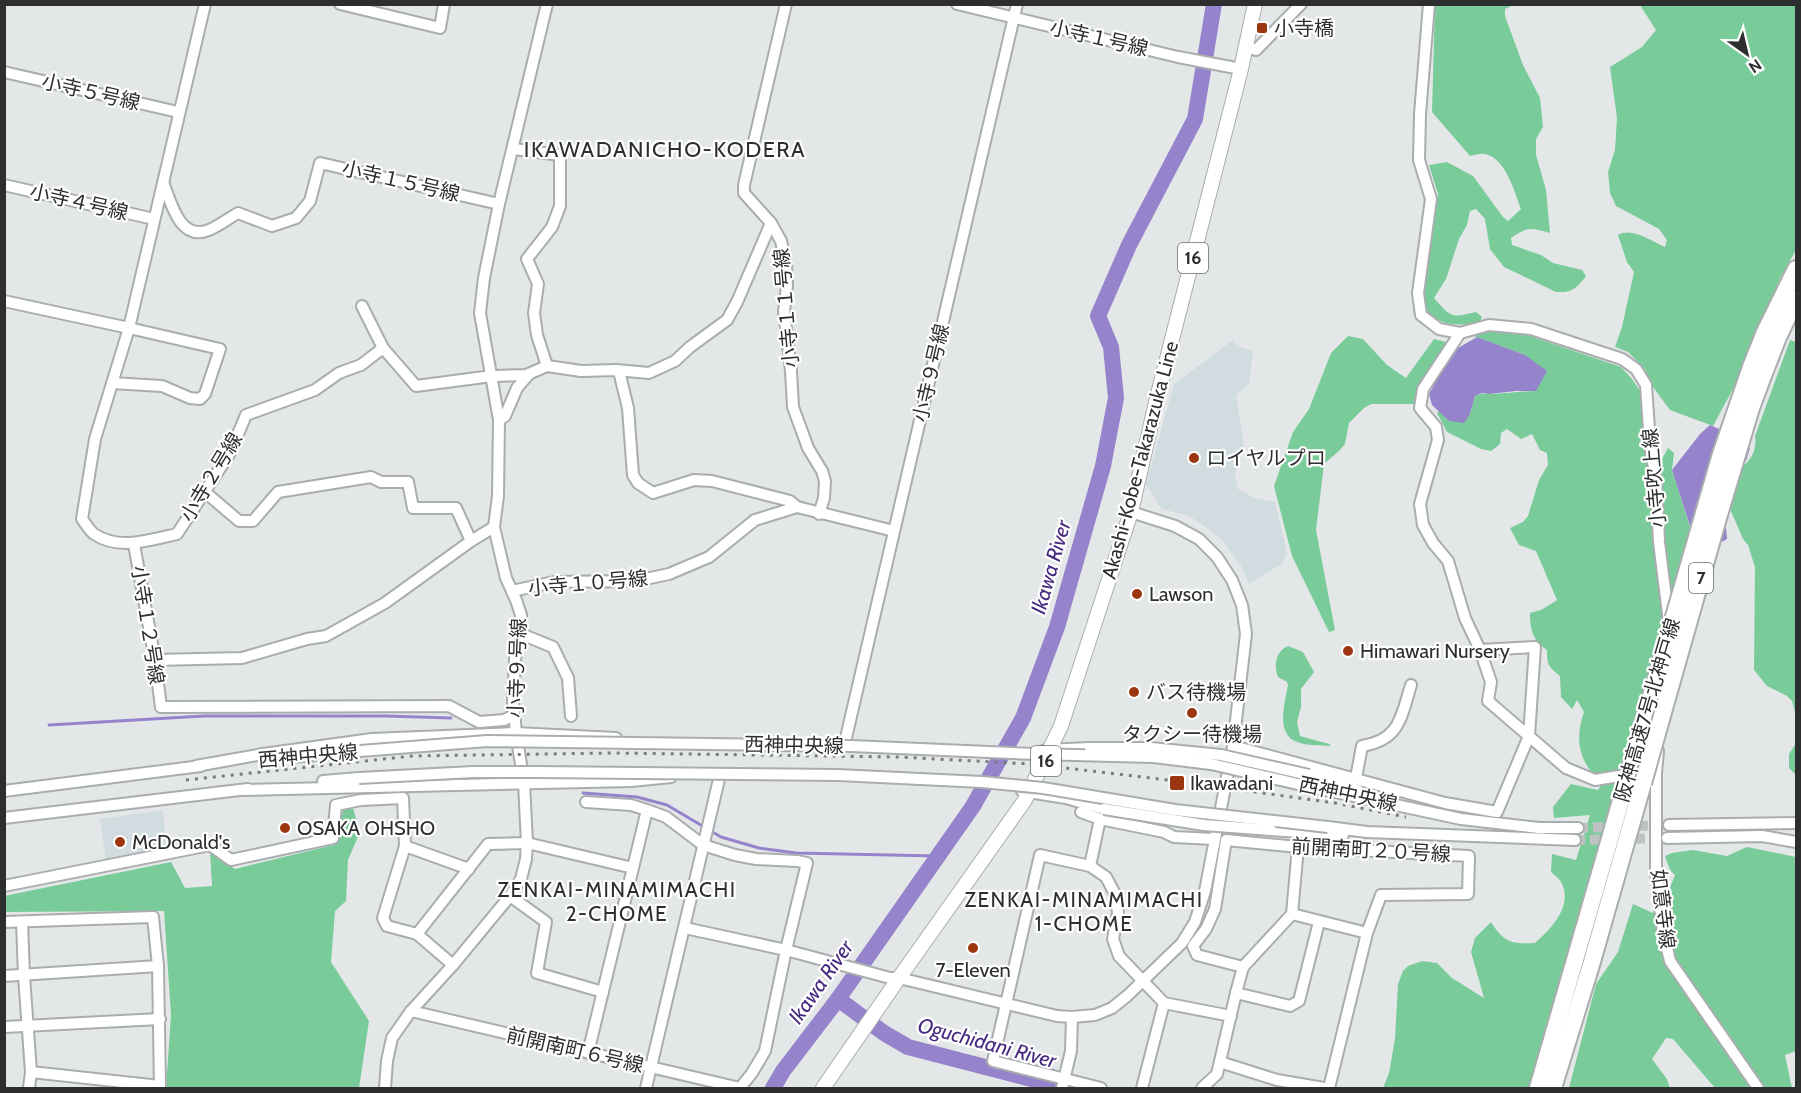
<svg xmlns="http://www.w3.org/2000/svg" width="1801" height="1093" viewBox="0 0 1801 1093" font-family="Cabin,'Noto Sans JP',sans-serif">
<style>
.built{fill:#d1dce1}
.forest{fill:#79cc9a}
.water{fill:#9583cc}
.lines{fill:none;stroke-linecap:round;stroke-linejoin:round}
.stream{stroke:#9583cc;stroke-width:3}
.river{stroke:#9583cc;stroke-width:16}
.minor-tunnel{stroke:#bfc2c3;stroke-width:10;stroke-dasharray:10 5;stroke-linecap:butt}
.minor-casing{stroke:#a9adae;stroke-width:14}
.major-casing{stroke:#a9adae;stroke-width:16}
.highway-casing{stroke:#a9adae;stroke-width:20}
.minor{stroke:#fff;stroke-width:10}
.major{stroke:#fff;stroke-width:14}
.highway{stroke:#fff;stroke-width:16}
.rail{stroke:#787a7b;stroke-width:3;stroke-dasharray:3 6;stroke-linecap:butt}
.minor-bridge-casing{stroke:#a9adae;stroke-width:14;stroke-linecap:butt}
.highway-bridge-casing{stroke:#a9adae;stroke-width:20;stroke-linecap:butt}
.minor-bridge{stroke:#fff;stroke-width:10}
.highway-bridge{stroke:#fff;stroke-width:16}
.poi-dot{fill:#9c3610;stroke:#fff;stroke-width:2}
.labels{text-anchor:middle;stroke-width:4.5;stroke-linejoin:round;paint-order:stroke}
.shield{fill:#fff;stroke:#6c6d6d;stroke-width:1.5}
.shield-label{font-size:18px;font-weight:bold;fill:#2d2e2f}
.poi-label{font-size:20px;fill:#2d2e2f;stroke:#fff;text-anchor:start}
.street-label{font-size:20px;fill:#2d2e2f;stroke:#fff}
.water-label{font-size:21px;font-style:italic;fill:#482980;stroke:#fff}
.neighbourhood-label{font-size:21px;letter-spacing:1.5px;fill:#2d2e2f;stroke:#fff}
.quarter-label{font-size:22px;letter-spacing:1.5px;fill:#2d2e2f;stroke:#fff}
</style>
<rect width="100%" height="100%" fill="#e4e7e8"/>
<!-- built -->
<g class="built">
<polygon points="1233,340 1238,347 1250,350 1253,353 1249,384 1236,395 1244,446 1238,460 1235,475 1238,489 1255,498 1275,502 1287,553 1283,563 1249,584 1241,566 1221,539 1206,527 1189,516 1162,509 1146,484 1174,384"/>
<polygon points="163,810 166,847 106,861 100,819"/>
</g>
<!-- forest -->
<g class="forest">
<path d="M1435 5H1513L1505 9V16L1523 65 1540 98 1543 127 1536 139V155L1546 190 1550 233C1530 228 1529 226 1511 238L1512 245 1541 255 1553 263 1582 270 1586 276C1577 288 1572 293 1556 292L1504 267 1490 249 1485 219 1476 209 1470 211 1467 225 1459 239 1446 279 1434 298C1452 318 1450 318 1476 312L1482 317 1479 324C1450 325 1429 327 1420 294L1438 194 1429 165 1447 162 1473 176 1503 217 1508 221 1521 209C1515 193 1505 156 1484 154 1480 153 1474 156 1470 156L1432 112Z"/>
<path d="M1640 5H1796V250L1781 276 1733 389 1713 426 1670 410 1653 387 1644 368 1628 352 1615 347 1622 327 1634 272 1627 262 1618 235C1632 227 1651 241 1665 247L1667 240 1659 229 1616 206 1610 193 1608 172 1615 150 1617 118 1610 67 1642 47 1656 30Z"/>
<path d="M1494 330 1524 334 1621 367 1632 379 1641 392 1664 619 1611 812 1529 1088H1383L1389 1073 1395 1039 1398 984 1403 971 1408 966 1422 961 1437 963 1452 978 1484 998 1471 952 1475 938 1491 922C1504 943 1512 944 1535 943 1551 929 1574 905 1561 882 1559 878 1554 875 1551 872L1552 854 1576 860 1590 815 1554 818 1553 807 1571 784 1598 790 1602 783C1579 763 1574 740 1584 712L1577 700 1572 709 1561 697 1560 676C1548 666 1547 665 1547 650 1533 641 1530 630 1530 613L1541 610 1557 600 1536 551 1519 545 1510 528 1523 522 1528 516 1539 480 1548 465 1547 453 1540 450 1532 434 1521 439 1507 429 1501 433 1500 444 1491 451 1481 449 1447 432 1437 413 1439 411 1449 421 1470 414 1475 396C1482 393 1483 394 1490 394 1504 394 1520 391 1536 391L1525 355 1471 335Z"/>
<polygon points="1348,336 1363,339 1387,365 1406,378 1434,339 1446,342 1446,349 1417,390 1414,404 1371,404 1364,408 1349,423 1345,444 1340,450 1324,464 1316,530 1335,630 1329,632 1292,556 1274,486 1293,432 1309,409 1331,353"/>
<path d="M1790 340 1796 342V715L1792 701 1787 696 1767 686 1754 670 1755 567 1748 545 1743 539 1730 509 1742 466C1752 461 1757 447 1755 436Z"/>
<polygon points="1668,448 1674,453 1672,470 1690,527 1672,597 1659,491 1661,461"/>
<path d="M1288 646 1303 652 1314 672 1301 689V707L1297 722 1300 736 1329 744 1331 746C1321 745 1307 746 1297 742 1275 734 1285 702 1288 685L1287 682 1278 677C1274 665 1275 652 1288 646Z"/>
<polygon points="1796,743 1796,775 1789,768 1789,754"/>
<polygon points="353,808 360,832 348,860 346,901 335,911 331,962 369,1021 359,1088 166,1088 171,1015 164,911 5,912 4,896 171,862 185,888 212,886 210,851 235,869 337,844 343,810"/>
<polygon points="1747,847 1796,857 1796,1051 1785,1055 1792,1088 1715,1088 1673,1039 1666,1038 1652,1059 1667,1079 1670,1088 1569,1088 1596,984 1618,952 1633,904 1653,913 1669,890 1675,875 1670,870 1665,856 1672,853 1693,850 1727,856"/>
</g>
<!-- water -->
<g class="water">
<polygon points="1477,337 1525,355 1547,371 1536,391 1516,391 1489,394 1482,393 1475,396 1470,414 1464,423 1449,421 1432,405 1429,394 1445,364 1458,348"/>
<polygon points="1710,425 1719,429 1750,448 1746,461 1734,466 1724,504 1727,539 1699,554 1672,470 1700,434"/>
</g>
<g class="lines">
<!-- stream -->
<g class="stream">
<polyline points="49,725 204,716 386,716 451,718"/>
<polyline points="583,793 637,797 667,805 721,837 759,848 796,853 937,856"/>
</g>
<!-- river -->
<g class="river">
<polyline points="838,999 884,1033 908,1047 1066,1088"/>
<polyline points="773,1088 783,1071 838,999 973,806 1023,718 1057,627 1103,466 1116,398 1111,347 1098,316 1129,245 1195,119 1214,4"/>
</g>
<!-- minor-tunnel -->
<g class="minor-tunnel">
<polyline points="1578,828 1669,825"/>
<polyline points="1575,840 1667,838"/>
</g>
<!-- minor casing -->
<g class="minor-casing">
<g id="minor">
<polyline points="340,4 440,28 444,4"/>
<polyline points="786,4 744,185 744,193 771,223 781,241 786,265 787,286 784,311 791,371 793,407 808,448 822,471 825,481 824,498 819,514"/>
<polyline points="957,4 1178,57 1241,69"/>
<polyline points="1429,4 1420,114 1419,160 1431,199 1418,293 1421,315 1439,329 1460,333 1489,325 1531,329 1622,359 1636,369 1646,385 1650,444 1656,480 1659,542 1669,622"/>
<polyline points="1246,47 1256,50 1301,4"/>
<polyline points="4,72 178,112"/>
<polyline points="514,149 560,155 560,206 552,227 527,259 538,284 534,313 537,335 547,366"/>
<path d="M163 182C171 203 180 242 209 230 219 226 229 218 238 213L272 226 296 218 310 201 320 163 499 204"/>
<polyline points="4,185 154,219"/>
<polyline points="4,301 129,328 205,4"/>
<polyline points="362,306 383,348 416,386 492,376 526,375 547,366 581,371 616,370 649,373 675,361 690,347 727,320 737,302 771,223"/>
<polyline points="1460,333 1423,389 1420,408 1436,427 1438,440 1420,504 1423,525 1433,543 1448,561 1465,618 1480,650 1491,682 1488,701 1566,768 1595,780 1619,776"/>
<polyline points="619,371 628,408 633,475 638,483 653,493 694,480 712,481 790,501 797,507"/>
<path d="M112 383 162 386 190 398 200 399 205 394 220 349 129 328 95 439 82 519C86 524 89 530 94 534 120 551 149 540 177 534L230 453 246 415 315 390 339 373 361 365 383 348"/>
<polyline points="499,420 505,416 517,388 529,374"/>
<polyline points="205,492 239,521 253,521 278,492 371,477 381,482 408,482 413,508 456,508 471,541"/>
<polyline points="134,544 155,660 161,707 449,706 479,722 504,720 514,715"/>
<polyline points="512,591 554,582 636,581 669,574 709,557 755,520 797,507 894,531"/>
<polyline points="521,634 553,647 568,678 571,716"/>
<polyline points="155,660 242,658 307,639 326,636 385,603 471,541 494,527"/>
<polyline points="845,742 1017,4"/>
<polyline points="1233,746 1445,803 1497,812 1529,736 1535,647 1480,650"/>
<polyline points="1045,750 1090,748"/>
<polyline points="1658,751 1656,773 1656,873 1663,931 1670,961 1758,1088"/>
<polyline points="291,757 360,751"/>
<polyline points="196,766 263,754 372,739 516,733 616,738"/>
<polyline points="1309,775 1358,790"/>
<path d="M1356 778 1362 746C1400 740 1401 717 1411 685"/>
<polyline points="323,781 359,778"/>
<polyline points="1298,784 1461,819 1539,828 1578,828"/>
<polyline points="242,790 631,781 671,777"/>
<polyline points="4,791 201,766"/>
<polyline points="1022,791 1066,798 1104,809"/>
<polyline points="586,802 631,805 647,810 666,817 703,845 735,855 756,859 797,861 807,863 786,950 765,1051 752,1073 740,1088"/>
<polyline points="1081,812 1100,819"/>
<polyline points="4,818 248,789"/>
<polyline points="1669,825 1796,823"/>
<polyline points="1328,827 1367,832 1575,840"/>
<polyline points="1271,830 1343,835"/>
<polyline points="1667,838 1762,836 1796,842"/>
<polyline points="405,846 469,869"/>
<polyline points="1090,866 1100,819 1164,832 1174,837 1214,839"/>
<polyline points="4,886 210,845 231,860 333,838 336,805 361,800 403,798 405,846 383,918 387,926 417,934 453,965"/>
<polyline points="510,896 546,922 537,973 603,992"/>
<polyline points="1292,914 1367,933"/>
<polyline points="4,922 153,917 158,966 160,1088"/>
<polyline points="22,922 24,976 31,1072 29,1088"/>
<polyline points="685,928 786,950 890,978 899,978 1057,1016 1072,1017 1095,1015 1112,1008 1127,996 1182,943 1195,922 1205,891 1233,746 1246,634 1242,605 1232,580 1217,557 1199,539 1175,526 1131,512"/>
<polyline points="417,934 488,844 527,843 633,868"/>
<polyline points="1243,967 1197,955 1193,946 1206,929 1215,909 1226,840 1298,847 1469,856 1468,894 1381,895 1367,933 1329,1088"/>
<polyline points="4,976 158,966"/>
<polyline points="1236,993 1290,1006 1299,1001 1319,922"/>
<polyline points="411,1011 740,1088"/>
<polyline points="4,1027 160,1019"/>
<polyline points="588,1053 647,810"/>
<polyline points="1220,1062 1277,1080 1324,1088"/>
<polyline points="31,1072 160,1086"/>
<polyline points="385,1088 387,1061 392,1038 411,1011 453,965 510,896 521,879 526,859 527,843 524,783 516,733 513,701 515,659 521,634 521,615 516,600 506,578 494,527 498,496 499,420 480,313 484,278 499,204 547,4"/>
<polyline points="646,1088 720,775"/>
<polyline points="1062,1088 1071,1051 1072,1017"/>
<polyline points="1101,1088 993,1061 1040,855 1090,866 1106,877 1116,896 1118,913 1113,939 1119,956 1164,1003 1231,1016"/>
<polyline points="1142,1088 1164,1003"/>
<polyline points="1202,1088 1217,1074 1236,993 1243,967 1292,914 1298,847"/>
</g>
</g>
<!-- major casing -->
<g class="major-casing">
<polyline id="major" points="823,1088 899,978 1025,800 1061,726 1131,512 1156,402 1241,69 1255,4"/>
</g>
<!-- highway casing -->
<g class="highway-casing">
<g id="highway">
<polyline points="1751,367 1765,332 1796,269"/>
<polyline points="1764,373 1778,337 1796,299"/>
<polyline points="1538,1088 1652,693"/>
<polyline points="1553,1088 1591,965 1643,783"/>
</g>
</g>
<!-- minor -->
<use href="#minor" class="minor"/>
<!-- major -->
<use href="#major" class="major"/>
<!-- highway -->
<use href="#highway" class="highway"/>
<!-- rail -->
<polyline class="rail" points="186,780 412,756 613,753 898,757 1032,764 1176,781 1335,803 1406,817"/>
<!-- minor-bridge casing -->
<g class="minor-bridge-casing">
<g id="minor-bridge">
<polyline points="1090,748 1151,748 1221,755 1309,775"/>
<polyline points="360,751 487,741 851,746 1035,754 1153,757 1211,764 1298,784"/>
<polyline points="359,778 473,772 536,772 838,775 982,782 1043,788 1175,810 1328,827"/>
<polyline points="1104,809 1204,825 1271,830"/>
</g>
</g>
<!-- highway-bridge casing -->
<g class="highway-bridge-casing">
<g id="highway-bridge">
<polyline points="1652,693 1721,454 1751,367"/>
<polyline points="1643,783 1718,518 1751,408 1764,373"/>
</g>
</g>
<!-- minor-bridge -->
<use href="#minor-bridge" class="minor-bridge"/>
<!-- highway-bridge -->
<use href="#highway-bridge" class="highway-bridge"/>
</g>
<!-- markers -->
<g class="poi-dot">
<rect x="1256" y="22" width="12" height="12" rx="3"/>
<circle cx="1194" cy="458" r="6"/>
<circle cx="1137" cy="594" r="6"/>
<circle cx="1348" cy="651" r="6"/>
<circle cx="1134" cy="692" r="6"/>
<circle cx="1192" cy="713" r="6"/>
<rect x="1169" y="775" width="16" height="16" rx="3"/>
<circle cx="285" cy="828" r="6"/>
<circle cx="120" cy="842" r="6"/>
<circle cx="973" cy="948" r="6"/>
</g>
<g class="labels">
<!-- shield labels -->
<g class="shield">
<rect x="1178" y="243" width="30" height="30" rx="4.5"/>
<rect x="1689" y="563" width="24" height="30" rx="4.5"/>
<rect x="1031" y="746" width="30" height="30" rx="4.5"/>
</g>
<g class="shield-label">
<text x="1193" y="264">16</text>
<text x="1701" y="584">7</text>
<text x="1046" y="767">16</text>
</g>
<!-- poi labels -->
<g class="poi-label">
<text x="1274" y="35">小寺橋</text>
<text x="1206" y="465">ロイヤルプロ</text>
<text x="1149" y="601">Lawson</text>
<text x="1360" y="658">Himawari Nursery</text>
<text x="1146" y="699">バス待機場</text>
<text x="1192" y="741" text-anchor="middle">タクシー待機場</text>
<text x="1190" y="790">Ikawadani</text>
<text x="297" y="835">OSAKA OHSHO</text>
<text x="132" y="849">McDonald's</text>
<text x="973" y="977" text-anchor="middle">7-Eleven</text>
</g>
<!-- street labels -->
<g class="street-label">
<text transform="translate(1099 38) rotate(13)" y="7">小寺１号線</text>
<text transform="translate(91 92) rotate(13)" y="7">小寺５号線</text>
<text transform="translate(401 181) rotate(13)" y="7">小寺１５号線</text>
<text transform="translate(79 202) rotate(13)" y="7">小寺４号線</text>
<text transform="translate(786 308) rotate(-95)" y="7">小寺１１号線</text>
<text transform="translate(931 373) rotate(-77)" y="7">小寺９号線</text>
<text transform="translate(1140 460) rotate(-75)" y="7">Akashi-Kobe-Takarazuka Line</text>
<text transform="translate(211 477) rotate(-59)" y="7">小寺２号線</text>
<text transform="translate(1654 478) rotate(-95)" y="7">小寺吹上線</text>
<text transform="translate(588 583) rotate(-5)" y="7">小寺１０号線</text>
<text transform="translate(148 625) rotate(81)" y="7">小寺１２号線</text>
<text transform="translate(517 668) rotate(-88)" y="7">小寺９号線</text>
<text transform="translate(1647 710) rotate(-74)" y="7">阪神高速7号北神戸線</text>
<text transform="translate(794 745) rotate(1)" y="7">西神中央線</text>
<text transform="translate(308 756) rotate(-5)" y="7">西神中央線</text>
<text transform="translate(1348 794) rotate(12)" y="7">西神中央線</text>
<text transform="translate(1371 850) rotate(3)" y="7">前開南町２０号線</text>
<text transform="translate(1663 909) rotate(83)" y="7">如意寺線</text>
<text transform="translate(575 1050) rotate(13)" y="7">前開南町６号線</text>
</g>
<!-- water labels -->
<g class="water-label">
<text transform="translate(1051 567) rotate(-74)" y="7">Ikawa River</text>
<text transform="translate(821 982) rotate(-55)" y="7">Ikawa River</text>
<text transform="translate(987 1043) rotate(15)" y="7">Oguchidani River</text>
</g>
<!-- neighbourhood labels -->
<g class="neighbourhood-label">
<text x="617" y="897">ZENKAI-MINAMIMACHI<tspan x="617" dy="24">2-CHOME</tspan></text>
<text x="1084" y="907">ZENKAI-MINAMIMACHI<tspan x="1084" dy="24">1-CHOME</tspan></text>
</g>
<!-- quarter labels -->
<g class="quarter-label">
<text x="665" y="157">IKAWADANICHO-KODERA</text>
</g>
</g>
<!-- border -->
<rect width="1801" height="1093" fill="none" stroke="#2d2e2f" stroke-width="12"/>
<!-- north arrow -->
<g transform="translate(1747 54) rotate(146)" stroke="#ffffff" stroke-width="4.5" paint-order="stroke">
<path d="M0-4.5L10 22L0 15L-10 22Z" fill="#2d2e2f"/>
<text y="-9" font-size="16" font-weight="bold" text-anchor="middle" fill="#2d2e2f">N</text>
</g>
</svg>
